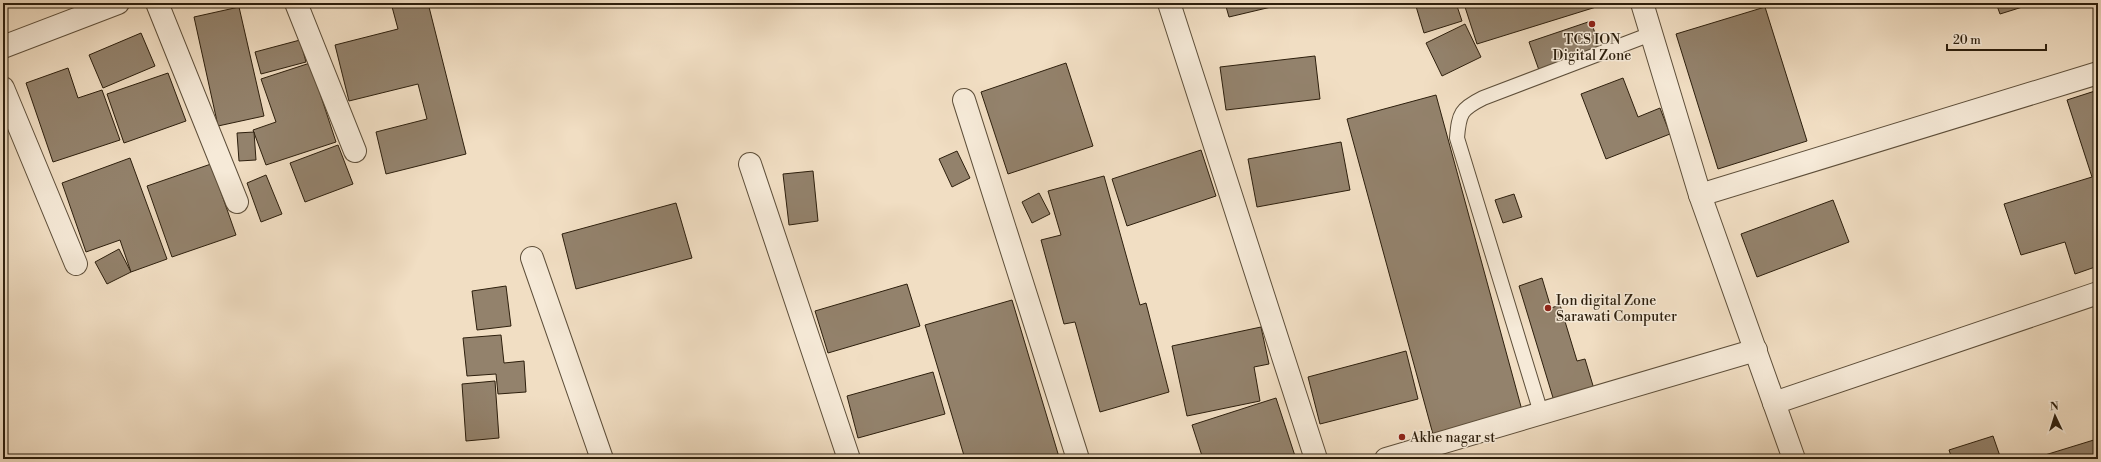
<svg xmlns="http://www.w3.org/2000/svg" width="2101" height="462" viewBox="0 0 2101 462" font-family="'Libre Bodoni',serif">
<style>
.building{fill:#93826c;stroke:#2d1f0d}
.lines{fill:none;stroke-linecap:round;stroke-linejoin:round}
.lane-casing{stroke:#5e4f3a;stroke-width:16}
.street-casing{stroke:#5e4f3a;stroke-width:24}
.lane{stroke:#f6ead8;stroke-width:14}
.street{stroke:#f6ead8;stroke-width:22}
.poi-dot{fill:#8f2418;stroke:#f6ead8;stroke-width:1.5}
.labels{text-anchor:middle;stroke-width:3;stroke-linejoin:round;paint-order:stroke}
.poi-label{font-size:14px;fill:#2d1f0d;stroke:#f6ead8;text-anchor:start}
</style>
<rect width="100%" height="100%" fill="#f1dec3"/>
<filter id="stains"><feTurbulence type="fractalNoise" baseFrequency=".005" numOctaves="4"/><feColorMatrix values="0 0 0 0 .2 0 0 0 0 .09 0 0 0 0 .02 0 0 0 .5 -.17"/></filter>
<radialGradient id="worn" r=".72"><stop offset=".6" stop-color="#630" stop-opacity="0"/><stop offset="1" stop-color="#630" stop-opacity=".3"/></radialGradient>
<!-- building -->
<g class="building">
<polygon points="391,3 428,3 466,154 386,174 376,132 427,119 418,84 349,101 335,45 398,29"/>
<polygon points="1225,3 1288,3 1229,17"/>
<polygon points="1415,3 1456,3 1462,21 1424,33"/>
<polygon points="1479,3 1609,3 1477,44 1465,7"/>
<polygon points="1996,3 2031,3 2032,4 2000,14"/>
<polygon points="239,7 264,116 218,126 194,17"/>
<polygon points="1765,7 1807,141 1718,169 1676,34"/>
<polygon points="1591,21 1601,52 1540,73 1529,42"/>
<polygon points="1465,24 1481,57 1442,76 1426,43"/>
<polygon points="141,33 155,66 103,88 89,55"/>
<polygon points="300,40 306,62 261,74 255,52"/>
<polygon points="1315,56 1320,99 1226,110 1220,67"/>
<polygon points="310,63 336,142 266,165 253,130 276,122 261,79"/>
<polygon points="1066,63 1093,146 1008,174 981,92"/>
<polygon points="68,68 78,98 102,90 120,140 53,162 26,83"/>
<polygon points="168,73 186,121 124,143 107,94"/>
<polygon points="1623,78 1638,117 1660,108 1670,134 1606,159 1581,94"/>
<polygon points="2098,90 2098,266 2075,274 2065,242 2021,255 2004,204 2092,177 2067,100"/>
<polygon points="1436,95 1523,414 1434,438 1347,119"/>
<polygon points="254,132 256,160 239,161 237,133"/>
<polygon points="1341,142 1350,190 1257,207 1248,159"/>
<polygon points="338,145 353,184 305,202 290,163"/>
<polygon points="1201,150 1216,196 1127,226 1112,179"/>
<polygon points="957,151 970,178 952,187 939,159"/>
<polygon points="130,158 167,259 131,272 120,240 86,252 62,183"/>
<polygon points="211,164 236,235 172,257 147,186"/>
<polygon points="813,171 818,221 789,225 783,174"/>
<polygon points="266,175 282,214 261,222 247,183"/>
<polygon points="1104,176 1140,305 1146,303 1169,392 1100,412 1075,322 1064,324 1041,240 1061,235 1048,191"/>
<polygon points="1039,193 1050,214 1032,223 1022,202"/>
<polygon points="1514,194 1522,217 1503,223 1495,200"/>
<polygon points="1833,200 1849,242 1757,277 1741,234"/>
<polygon points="676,203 692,258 576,289 562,234"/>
<polygon points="119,249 131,272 107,284 95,262"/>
<polygon points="1542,278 1551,308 1560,305 1577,361 1585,359 1594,389 1554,401 1519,286"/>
<polygon points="907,284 920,326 828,353 815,311"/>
<polygon points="506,286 511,326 477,330 472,291"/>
<polygon points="1012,300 1059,457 1053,459 965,459 925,325"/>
<polygon points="1261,327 1269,364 1254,367 1260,401 1187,416 1172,346"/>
<polygon points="501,335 504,363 524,361 526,392 498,394 496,374 467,376 463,338"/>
<polygon points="1406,351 1418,399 1320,424 1308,377"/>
<polygon points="933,372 945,414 858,438 847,396"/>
<polygon points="495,381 499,438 466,441 462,384"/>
<polygon points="1276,398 1296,459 1242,459 1241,457 1234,459 1203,459 1192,425"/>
<polygon points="1993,436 2001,459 1952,459 1949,450"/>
<polygon points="2097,439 2098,459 2032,459"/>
</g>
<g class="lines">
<!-- lane casing -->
<g class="lane-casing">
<path id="lane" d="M1541 413 1457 138C1459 113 1461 109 1483 98L1651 34"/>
</g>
<!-- street casing -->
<g class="street-casing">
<g id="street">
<polyline points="157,3 237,202"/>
<polyline points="296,3 355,151"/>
<polyline points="1169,3 1316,459"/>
<polyline points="1642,3 1700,195 1794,459"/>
<polyline points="3,47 118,3"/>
<polyline points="3,88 76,264"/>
<polyline points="964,100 1078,459"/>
<polyline points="750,164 849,459"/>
<polyline points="1700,195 2098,73"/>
<polyline points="532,258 602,459"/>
<polyline points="1774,403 2098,293"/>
<polyline points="1386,459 1756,350"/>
</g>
</g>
<!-- lane -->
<use href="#lane" class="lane"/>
<!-- street -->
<use href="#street" class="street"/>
</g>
<!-- markers -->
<g class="poi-dot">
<circle cx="1592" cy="24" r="4"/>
<circle cx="1548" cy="308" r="4"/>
<circle cx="1402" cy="437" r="4"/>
</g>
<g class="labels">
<!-- poi labels -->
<g class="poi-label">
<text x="1592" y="44" text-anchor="middle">TCS ION<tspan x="1592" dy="16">Digital Zone</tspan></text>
<text x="1556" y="305">Ion digital Zone<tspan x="1556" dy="16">Sarawati Computer</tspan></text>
<text x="1410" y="442">Akhe nagar st</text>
</g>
</g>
<!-- margin -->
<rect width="2101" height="462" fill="none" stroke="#f1dec3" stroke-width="16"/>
<rect x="4" y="4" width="2093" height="454" fill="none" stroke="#2d1f0d" stroke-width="2"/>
<rect x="8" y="8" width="2085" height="446" fill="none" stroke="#2d1f0d"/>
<!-- north arrow -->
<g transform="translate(2055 416) rotate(356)" stroke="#f6ead8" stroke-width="3" paint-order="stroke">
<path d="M0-3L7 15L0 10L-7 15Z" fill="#2d1f0d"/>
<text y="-6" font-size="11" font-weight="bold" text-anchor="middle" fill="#2d1f0d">N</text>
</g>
<!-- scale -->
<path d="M1947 44v6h99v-6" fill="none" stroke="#2d1f0d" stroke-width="2"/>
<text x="1953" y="44" font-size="12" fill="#2d1f0d" stroke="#f6ead8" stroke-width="3" paint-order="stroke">20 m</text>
<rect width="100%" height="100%" filter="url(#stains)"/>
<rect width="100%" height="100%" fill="url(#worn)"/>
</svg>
